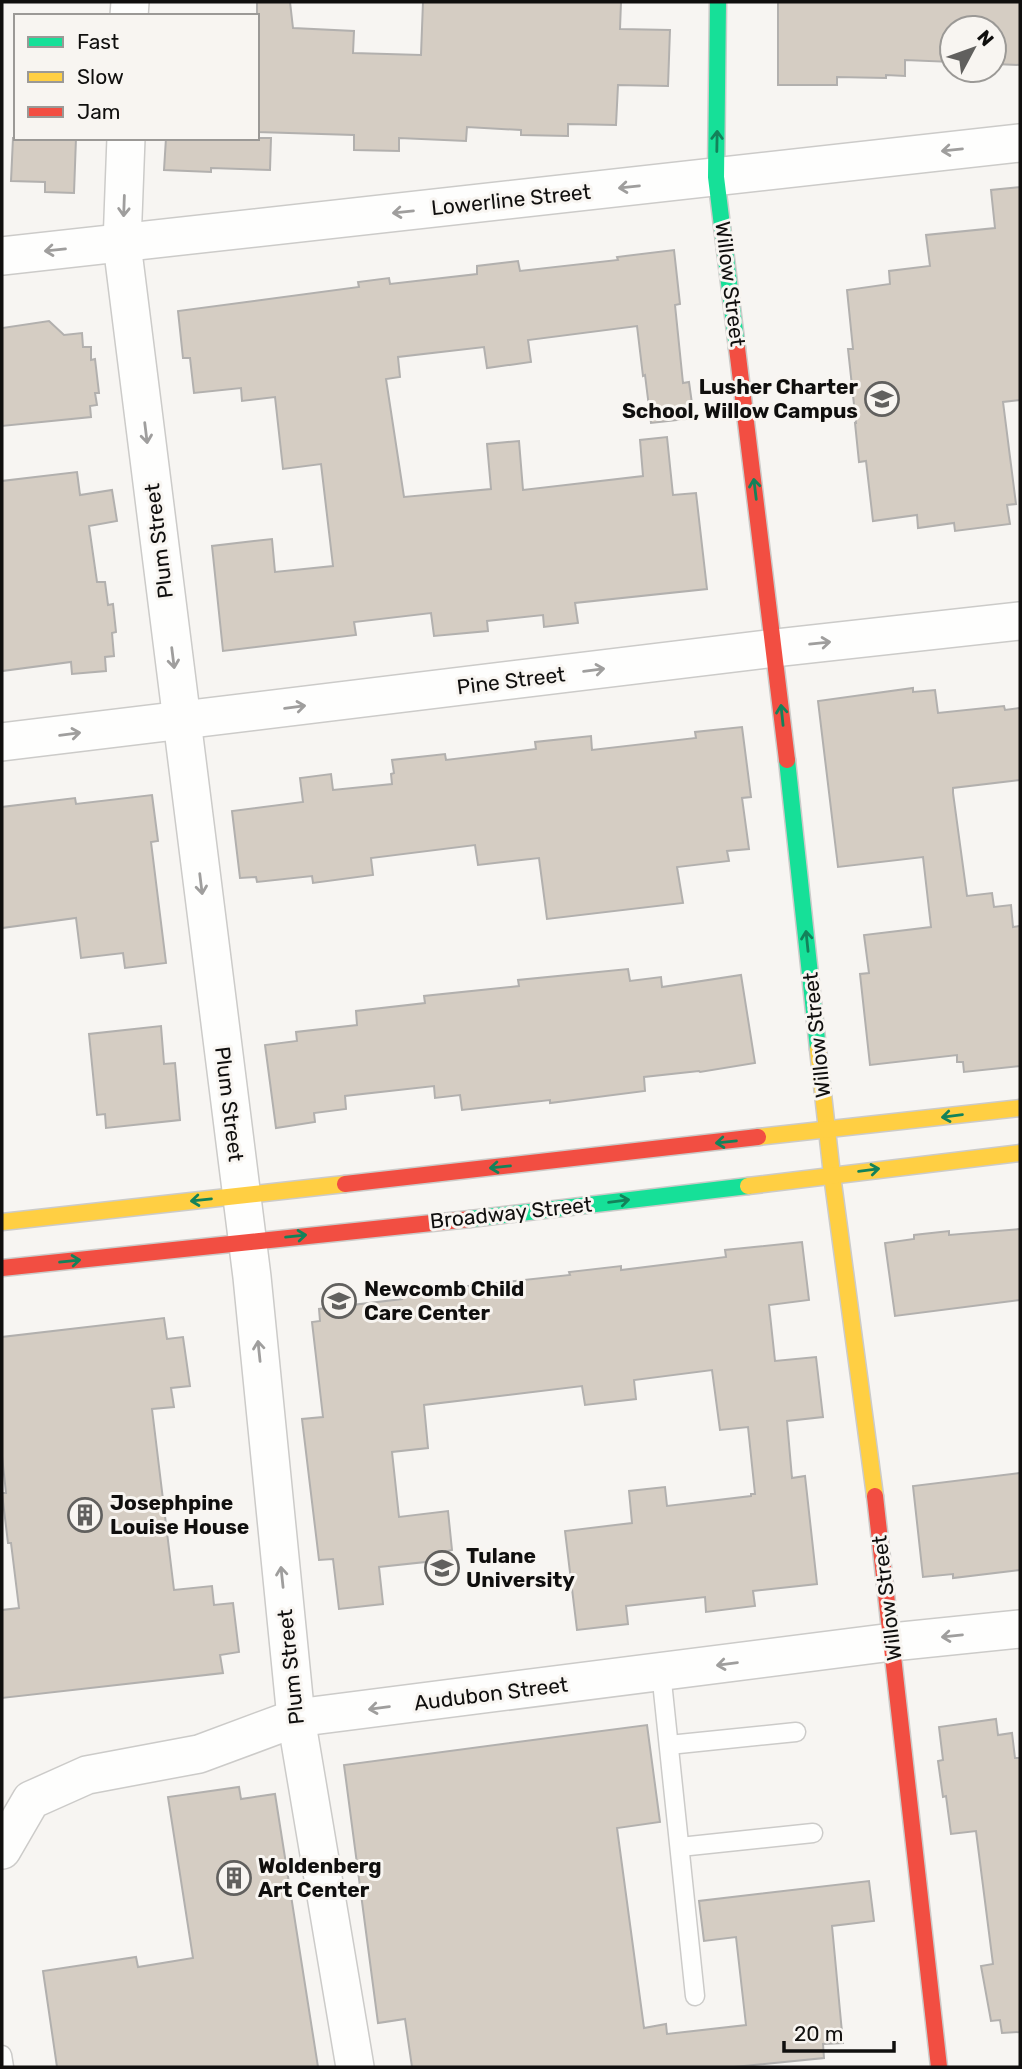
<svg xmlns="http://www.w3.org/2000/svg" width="1022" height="2069" viewBox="0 0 1022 2069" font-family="Rubik,sans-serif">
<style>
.building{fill:#d5cdc3;stroke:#b2b0ae;stroke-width:2}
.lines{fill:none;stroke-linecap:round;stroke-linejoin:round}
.lane-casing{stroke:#cccbc9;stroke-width:21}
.street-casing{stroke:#cccbc9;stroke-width:40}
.fast-casing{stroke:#cccbc9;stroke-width:19}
.slow-casing{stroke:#cccbc9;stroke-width:19}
.jam-casing{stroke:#cccbc9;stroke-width:19}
.lane{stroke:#fefefd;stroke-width:18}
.street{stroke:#fefefd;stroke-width:37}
.fast{stroke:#16e098;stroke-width:16}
.slow{stroke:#ffcf43;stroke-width:16}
.jam{stroke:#f24e42;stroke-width:16}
.oneway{stroke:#13825a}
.oneway2{stroke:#9f9e9d}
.labels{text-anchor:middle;stroke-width:6;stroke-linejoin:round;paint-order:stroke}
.street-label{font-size:21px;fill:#100f0e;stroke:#f8f5f1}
.poi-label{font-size:21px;font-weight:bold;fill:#100f0e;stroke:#f8f5f1;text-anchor:start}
</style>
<rect width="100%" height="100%" fill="#f7f5f2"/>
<!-- building -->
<g class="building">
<polygon points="257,2 290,2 293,28 354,31 353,53 421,55 423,2 621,2 620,29 670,30 668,86 618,85 616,125 568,124 568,136 521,135 521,130 467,127 466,141 399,138 399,151 354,150 354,135 257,132"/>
<polygon points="778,2 1020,2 1020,65 994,64 994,28 952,28 952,62 905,60 905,76 886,75 886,78 837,77 837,85 778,85"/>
<polygon points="13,138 76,138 74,193 45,192 45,182 11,181"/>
<polygon points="166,138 271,138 270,170 211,168 211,172 164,170"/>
<polygon points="1020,187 1020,400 1003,402 1016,504 1007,505 1010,524 955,531 954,523 918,528 917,515 873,521 866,461 859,462 855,423 856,423 848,349 853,349 847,290 890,284 889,271 930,266 926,235 995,228 991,190"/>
<polygon points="674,250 680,304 675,305 683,383 689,382 694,418 651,423 645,375 643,376 637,326 528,340 531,362 487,368 484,347 398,357 400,377 386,379 404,497 491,489 487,444 519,441 523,490 643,476 640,440 667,437 673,495 696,493 707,589 575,603 578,623 544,627 543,615 487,621 488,631 434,636 431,613 354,622 356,635 223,651 212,546 272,539 275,572 333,566 321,464 283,469 275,397 242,401 241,388 194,393 190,358 183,358 178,311 359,287 358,282 389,278 390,284 477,274 477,266 518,261 520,271 618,260 617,257"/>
<polygon points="49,321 64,335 82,333 83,347 91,347 91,360 95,359 99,393 95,393 97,405 90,406 91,417 2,426 2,328"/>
<polygon points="77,472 80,495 112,490 117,521 89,526 97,582 105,582 108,605 113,604 116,632 112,633 114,656 105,657 106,671 72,674 71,662 2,671 2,481"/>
<polygon points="913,688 913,692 935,690 938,713 1004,706 1005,710 1020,708 1020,780 953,788 953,793 967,896 992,893 994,907 1011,905 1013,927 1020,926 1020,1066 964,1072 963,1062 957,1062 957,1055 870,1065 860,974 869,973 864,935 931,927 923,857 838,867 818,701"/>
<polygon points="742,727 751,797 742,798 749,849 727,851 729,861 677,867 683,903 547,919 539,858 478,865 475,845 371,858 373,875 313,883 312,876 257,882 256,877 240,878 232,811 303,802 300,778 331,774 333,790 392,784 391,774 394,773 392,760 445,754 446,760 536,749 535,742 591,736 592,750 696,738 695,732"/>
<polygon points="152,795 158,841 151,842 166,963 125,968 123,953 81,958 76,918 2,928 2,807 75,798 76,804"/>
<polygon points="628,969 630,981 661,977 662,987 741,975 755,1063 700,1072 699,1071 644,1077 645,1091 550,1103 550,1100 462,1110 460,1095 435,1098 434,1086 345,1096 346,1109 314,1113 315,1122 276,1128 265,1045 297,1041 296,1032 357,1025 356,1011 425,1003 424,996 519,986 518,980"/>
<polygon points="161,1026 164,1064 175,1063 180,1120 106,1128 105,1114 97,1115 89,1034"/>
<polygon points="1020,1229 1020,1300 895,1316 885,1243 914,1239 914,1235 949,1231 949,1235"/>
<polygon points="802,1242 809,1300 769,1305 775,1361 816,1357 823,1417 787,1421 792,1478 805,1476 817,1584 753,1591 755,1606 706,1612 705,1597 626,1606 628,1624 577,1630 565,1531 632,1523 629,1491 665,1487 667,1506 751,1496 751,1494 755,1494 748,1427 720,1430 712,1370 634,1380 636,1399 585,1405 582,1386 424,1405 428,1448 392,1452 399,1517 448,1511 452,1550 443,1552 444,1560 379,1567 383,1604 339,1609 333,1559 319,1560 302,1419 323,1417 312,1322 320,1321 319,1309 402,1299 402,1297 441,1292 441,1289 570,1275 569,1272 621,1266 621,1270 726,1257 725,1250"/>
<polygon points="164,1318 167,1339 183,1337 190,1386 171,1388 174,1407 152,1409 174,1590 212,1586 214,1605 233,1603 239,1652 220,1655 223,1673 2,1698 2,1610 19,1608 11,1543 8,1543 2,1493 6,1493 2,1456 2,1337"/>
<polygon points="1020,1473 1020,1570 953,1578 953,1574 923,1577 913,1486"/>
<polygon points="996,1719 998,1735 1012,1733 1015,1758 1020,1758 1020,2032 1002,2033 1000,2020 991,2021 981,1966 993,1964 976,1831 951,1834 946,1796 943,1797 938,1761 943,1760 939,1727"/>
<polygon points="647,1725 660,1822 617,1828 644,2028 666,2024 667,2034 746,2025 736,1937 704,1941 699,1901 869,1881 874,1921 832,1926 843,2043 823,2044 824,2058 734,2067 412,2067 405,2019 378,2023 344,1765"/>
<polygon points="239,1787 241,1799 275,1794 318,2067 57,2067 43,1971 136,1957 138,1967 193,1958 168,1797"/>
</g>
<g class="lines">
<!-- lane casing -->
<g class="lane-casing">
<g id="lane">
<polyline points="661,1672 695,1996"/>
<polyline points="669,1745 796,1732"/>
<polyline points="680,1847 813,1833"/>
<polyline points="2,2055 4,2067"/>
</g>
</g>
<!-- street casing -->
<g class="street-casing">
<g id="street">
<polyline points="129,16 130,2"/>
<polyline points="126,138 122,244 252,1277 296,1718 355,2067"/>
<polyline points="2,256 1020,143"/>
<polyline points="2,742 775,648 1020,621"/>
<polyline points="2,1850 31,1800 87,1775 199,1754 296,1718 892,1642 1020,1629"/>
</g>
</g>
<!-- fast casing -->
<g class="fast-casing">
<g id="fast">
<polyline points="718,2 716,177 737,348"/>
<polyline points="787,760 818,1049"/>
<polyline points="470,1219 748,1186"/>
</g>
</g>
<!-- slow casing -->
<g class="slow-casing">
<g id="slow">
<polyline points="818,1049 832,1175 875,1496"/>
<polyline points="758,1137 1020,1108"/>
<polyline points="748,1186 1020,1153"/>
<polyline points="2,1222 345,1184"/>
</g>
</g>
<!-- jam casing -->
<g class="jam-casing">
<g id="jam">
<polyline points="737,348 787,760"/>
<polyline points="345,1184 758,1137"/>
<polyline points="2,1268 470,1219"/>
<polyline points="875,1496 939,2067"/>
</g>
</g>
<!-- lane -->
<use href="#lane" class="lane"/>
<!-- street -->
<use href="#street" class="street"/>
<!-- fast -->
<use href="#fast" class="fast"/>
<!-- slow -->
<use href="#slow" class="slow"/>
<!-- jam -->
<use href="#jam" class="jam"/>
</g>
<!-- one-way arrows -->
<defs><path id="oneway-shaft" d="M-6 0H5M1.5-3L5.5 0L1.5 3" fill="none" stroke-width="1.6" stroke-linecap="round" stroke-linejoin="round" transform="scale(1.75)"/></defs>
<g class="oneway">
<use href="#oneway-shaft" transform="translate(717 141) rotate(-89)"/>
<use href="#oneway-shaft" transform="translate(755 489) rotate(-97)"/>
<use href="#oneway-shaft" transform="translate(782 715) rotate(-96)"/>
<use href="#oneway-shaft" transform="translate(807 941) rotate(-96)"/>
<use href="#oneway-shaft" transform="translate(952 1116) rotate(173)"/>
<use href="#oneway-shaft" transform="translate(726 1142) rotate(174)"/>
<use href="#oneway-shaft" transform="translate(500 1167) rotate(174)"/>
<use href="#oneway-shaft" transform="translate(869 1170) rotate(-7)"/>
<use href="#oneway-shaft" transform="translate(201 1200) rotate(174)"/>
<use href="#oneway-shaft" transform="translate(619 1201) rotate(-7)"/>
<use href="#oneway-shaft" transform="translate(296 1236) rotate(-6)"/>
<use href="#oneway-shaft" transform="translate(70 1261) rotate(-6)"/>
</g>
<g class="oneway2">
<use href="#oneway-shaft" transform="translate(952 150) rotate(174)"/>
<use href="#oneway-shaft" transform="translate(629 187) rotate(174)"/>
<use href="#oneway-shaft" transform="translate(124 206) rotate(92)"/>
<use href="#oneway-shaft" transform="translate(403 212) rotate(174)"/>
<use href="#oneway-shaft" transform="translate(55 250) rotate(174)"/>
<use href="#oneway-shaft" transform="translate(146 433) rotate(83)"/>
<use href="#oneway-shaft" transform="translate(820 643) rotate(-6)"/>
<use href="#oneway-shaft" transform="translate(173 658) rotate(83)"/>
<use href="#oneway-shaft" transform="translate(594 670) rotate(-7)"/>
<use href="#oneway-shaft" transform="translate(295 707) rotate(-7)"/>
<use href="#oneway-shaft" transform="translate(70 734) rotate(-7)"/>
<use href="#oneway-shaft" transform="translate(201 884) rotate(83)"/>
<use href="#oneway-shaft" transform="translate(259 1351) rotate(-96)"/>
<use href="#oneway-shaft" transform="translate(282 1577) rotate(-96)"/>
<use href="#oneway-shaft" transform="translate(952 1636) rotate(174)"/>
<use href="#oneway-shaft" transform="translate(727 1664) rotate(173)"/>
<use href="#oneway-shaft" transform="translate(379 1708) rotate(173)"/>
</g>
<!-- icons -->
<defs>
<g id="school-ring" transform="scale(1.75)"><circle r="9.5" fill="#f8f5f1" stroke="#61605e" stroke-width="1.5"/><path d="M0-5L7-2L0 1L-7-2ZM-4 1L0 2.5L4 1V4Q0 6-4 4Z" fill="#61605e"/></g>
<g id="building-ring" transform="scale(1.75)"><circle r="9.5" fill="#f8f5f1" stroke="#61605e" stroke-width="1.5"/><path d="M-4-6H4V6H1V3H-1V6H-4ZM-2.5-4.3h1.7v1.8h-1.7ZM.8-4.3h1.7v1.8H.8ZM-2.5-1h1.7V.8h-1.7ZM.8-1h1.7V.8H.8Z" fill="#61605e"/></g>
<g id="university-ring" transform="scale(1.75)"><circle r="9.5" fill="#f8f5f1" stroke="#61605e" stroke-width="1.5"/><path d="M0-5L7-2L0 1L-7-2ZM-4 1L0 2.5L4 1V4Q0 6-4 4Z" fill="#61605e"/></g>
</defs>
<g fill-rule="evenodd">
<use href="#school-ring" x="882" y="399"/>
<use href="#school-ring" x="339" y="1301"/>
<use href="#building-ring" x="85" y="1515"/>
<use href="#university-ring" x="442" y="1568"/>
<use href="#building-ring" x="234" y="1878"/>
</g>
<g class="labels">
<!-- street labels -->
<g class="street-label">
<text transform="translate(511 200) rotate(-6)" y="7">Lowerline Street</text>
<text transform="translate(730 284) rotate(83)" y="7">Willow Street</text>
<text transform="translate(159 541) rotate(-97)" y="7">Plum Street</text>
<text transform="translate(511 681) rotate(-7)" y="7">Pine Street</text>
<text transform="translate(817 1035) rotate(-96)" y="7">Willow Street</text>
<text transform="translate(229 1104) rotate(83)" y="7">Plum Street</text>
<text transform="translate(511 1213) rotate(-6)" y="7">Broadway Street</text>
<text transform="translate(887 1598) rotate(-97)" y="7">Willow Street</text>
<text transform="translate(291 1667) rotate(-96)" y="7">Plum Street</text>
<text transform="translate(491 1694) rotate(-7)" y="7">Audubon Street</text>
</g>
<!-- poi labels -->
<g class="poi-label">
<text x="858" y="394" text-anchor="end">Lusher Charter<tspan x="858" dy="24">School, Willow Campus</tspan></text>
<text x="364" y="1296">Newcomb Child<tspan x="364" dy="24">Care Center</tspan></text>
<text x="110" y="1510">Josephpine<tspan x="110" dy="24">Louise House</tspan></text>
<text x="466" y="1563">Tulane<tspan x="466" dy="24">University</tspan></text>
<text x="258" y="1873">Woldenberg<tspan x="258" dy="24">Art Center</tspan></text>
</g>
</g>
<!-- border -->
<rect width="1022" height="2069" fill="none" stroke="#100f0e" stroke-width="7"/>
<!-- legend -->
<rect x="14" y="14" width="245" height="126" fill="#f8f5f1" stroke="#9b9996" stroke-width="2"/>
<rect x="28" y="37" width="35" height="10" fill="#16e098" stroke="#9b9996" stroke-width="2"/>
<text x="77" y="49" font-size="21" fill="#100f0e">Fast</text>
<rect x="28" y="72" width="35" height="10" fill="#ffcf43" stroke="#9b9996" stroke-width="2"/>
<text x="77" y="84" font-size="21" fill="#100f0e">Slow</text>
<rect x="28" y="107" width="35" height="10" fill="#f24e42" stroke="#9b9996" stroke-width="2"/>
<text x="77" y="119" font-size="21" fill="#100f0e">Jam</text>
<!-- north arrow -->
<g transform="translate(973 49) rotate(49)"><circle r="33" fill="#f8f5f1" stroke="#9b9996" stroke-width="2"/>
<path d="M0-5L12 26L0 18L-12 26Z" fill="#61605e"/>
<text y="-10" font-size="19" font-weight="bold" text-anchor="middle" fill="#100f0e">N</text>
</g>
<!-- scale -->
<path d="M784 2041v10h110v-10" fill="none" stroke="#100f0e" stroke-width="3.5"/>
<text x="794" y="2041" font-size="21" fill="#100f0e" stroke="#f8f5f1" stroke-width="5" paint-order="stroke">20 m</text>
</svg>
